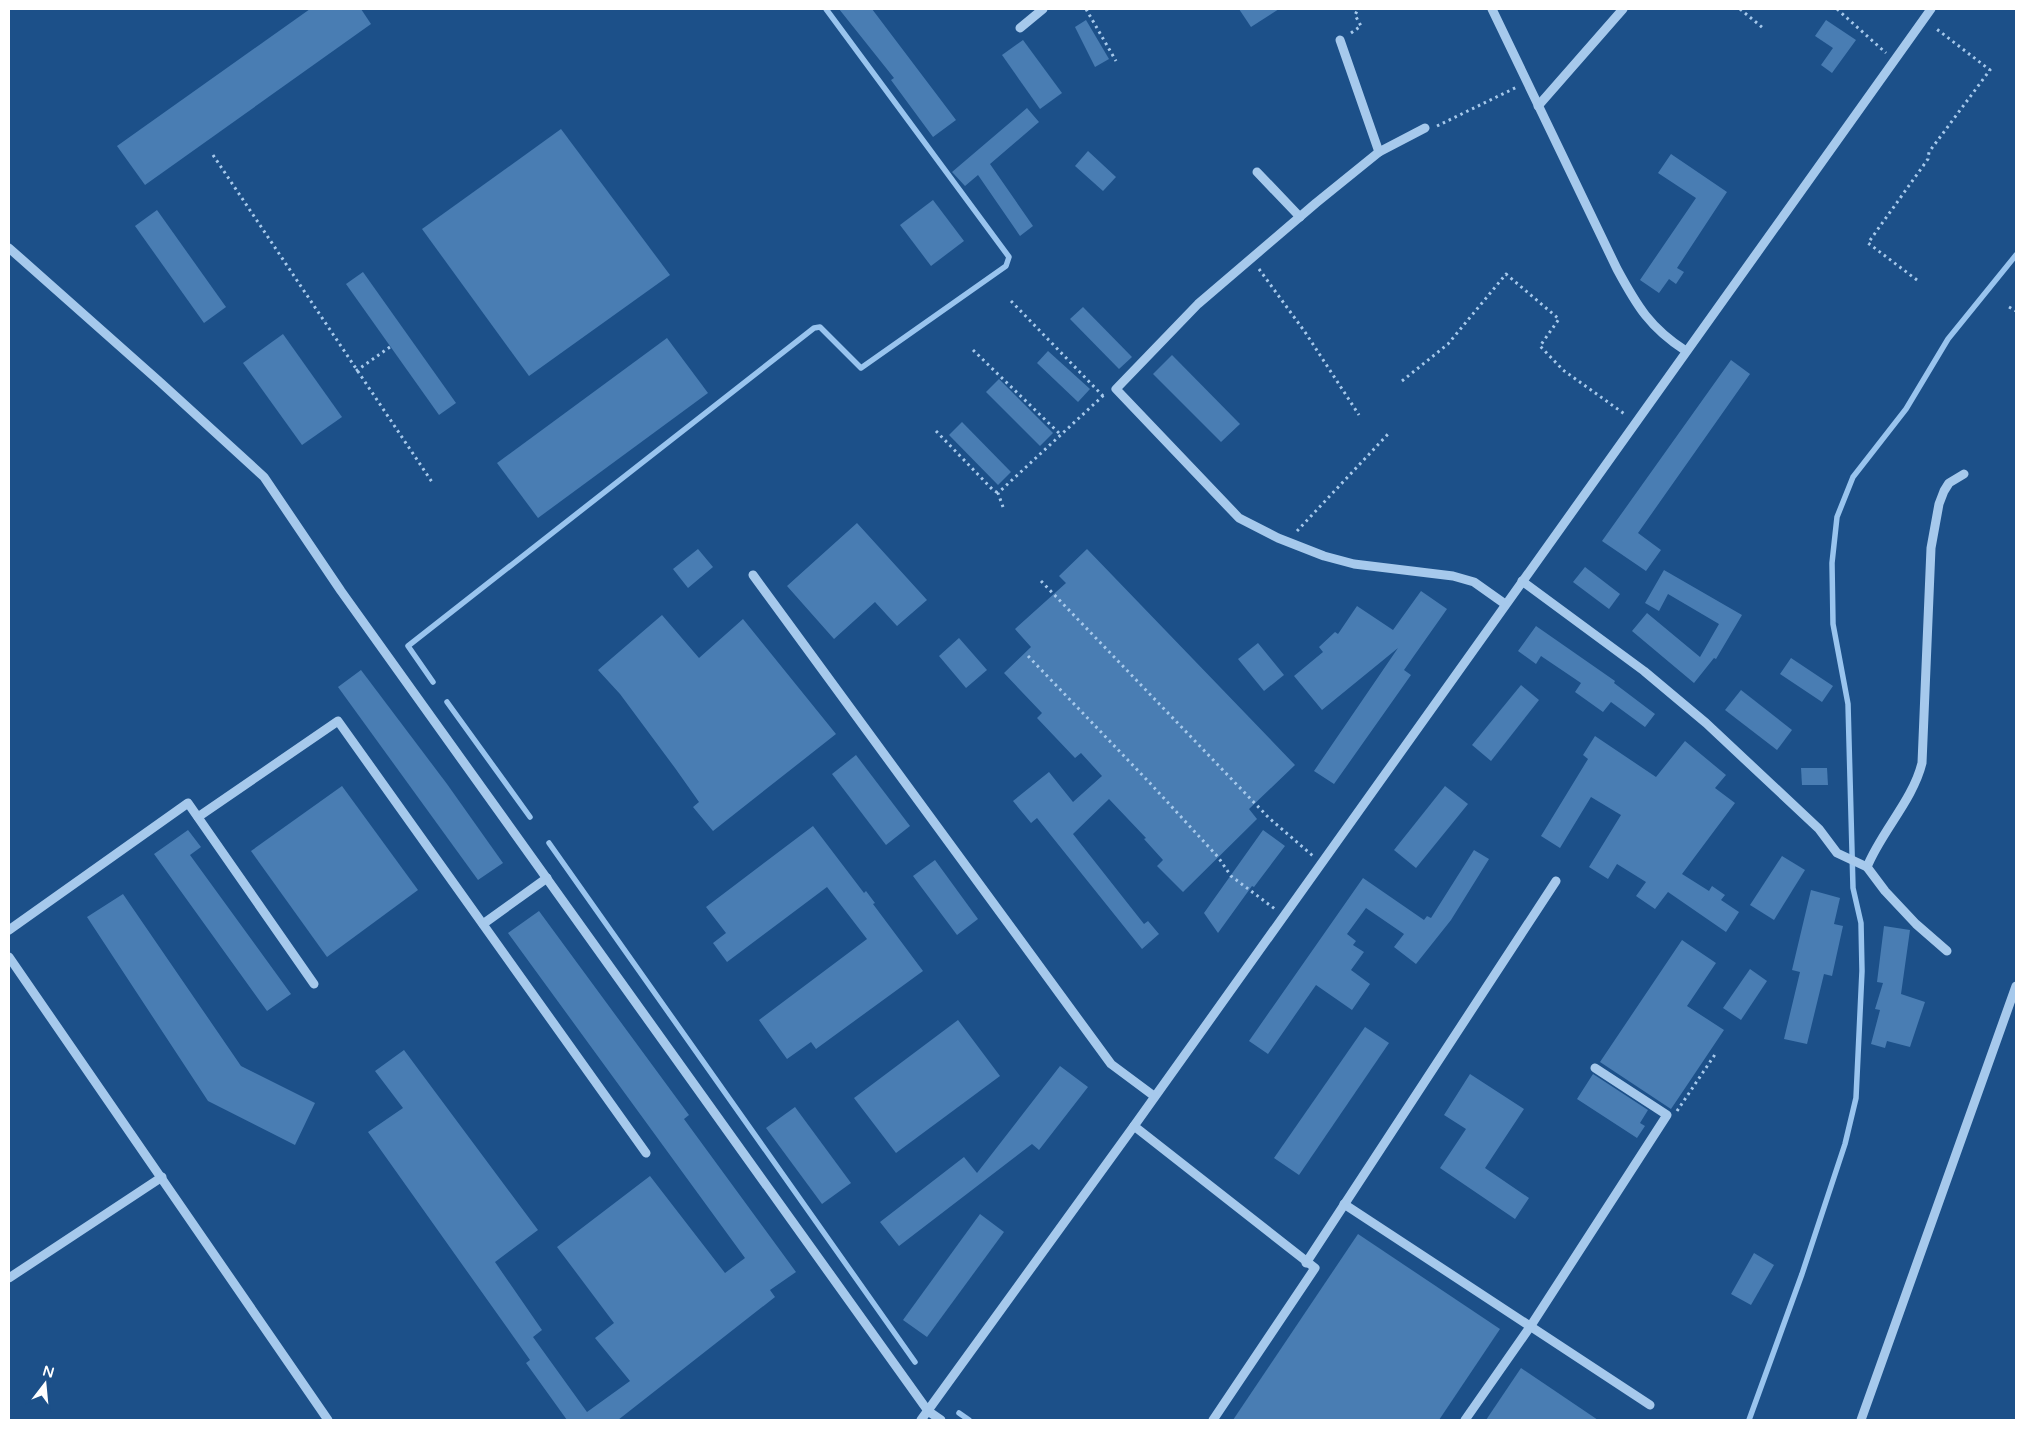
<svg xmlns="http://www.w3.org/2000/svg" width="2025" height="1429" viewBox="0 0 2025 1429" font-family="'Varela Round',sans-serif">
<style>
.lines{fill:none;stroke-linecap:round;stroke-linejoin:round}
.stream{stroke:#99c4ee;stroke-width:5.5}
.building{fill:#497db3}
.path{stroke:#a6c9ec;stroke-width:3;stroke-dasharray:2.5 4;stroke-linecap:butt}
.minor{stroke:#a6c9ec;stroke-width:9}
</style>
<rect width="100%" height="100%" fill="#1c5089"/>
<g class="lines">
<!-- stream -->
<g class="stream">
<polyline points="433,682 408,646 814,328 820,327 861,368 1006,266 1009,257 826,9"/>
<polyline points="447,702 530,817"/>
<polyline points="549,843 915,1362"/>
<polyline points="959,1413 969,1420"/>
<polyline points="1749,1420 1802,1274 1845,1144 1856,1098 1862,971 1861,923 1853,888 1848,704 1833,624 1832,563 1837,517 1853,477 1906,409 1948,339 2016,255"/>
</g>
</g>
<!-- building -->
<g class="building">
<polygon points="310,9 361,9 371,24 145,185 117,146"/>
<polygon points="839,9 872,9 956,120 933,137 891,80 894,78"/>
<polygon points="1239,9 1279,9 1251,27"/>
<polygon points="1086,20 1109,59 1095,67 1075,27"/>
<polygon points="1826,20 1856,40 1832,73 1821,65 1833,48 1815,36"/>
<polygon points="1023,40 1062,93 1040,109 1002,55"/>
<polygon points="1027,108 1039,122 990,164 1033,226 1020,236 978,175 965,186 952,172"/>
<polygon points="561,129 670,275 529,376 422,229"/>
<polygon points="1088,151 1116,177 1103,191 1075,166"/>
<polygon points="1671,154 1727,192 1677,268 1684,272 1676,284 1669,279 1659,293 1640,280 1696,198 1658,173"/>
<polygon points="933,200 964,241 931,266 900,225"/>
<polygon points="157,210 226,307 204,323 135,226"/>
<polygon points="363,272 456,403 439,415 346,284"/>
<polygon points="1083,307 1132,357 1119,369 1070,319"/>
<polygon points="283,334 342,417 302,445 243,363"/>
<polygon points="667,338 708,393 538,518 497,463"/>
<polygon points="1048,351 1090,389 1078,402 1037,363"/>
<polygon points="1172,355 1240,424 1221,442 1153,374"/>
<polygon points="1731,360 1750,374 1638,533 1661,550 1646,571 1602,541"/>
<polygon points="999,379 1053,433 1040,446 986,392"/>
<polygon points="962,422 1011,472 998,485 949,435"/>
<polygon points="857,523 927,600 897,626 875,602 834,639 787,586"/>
<polygon points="698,549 713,567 688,588 673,569"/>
<polygon points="1087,549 1295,765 1249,809 1257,819 1183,892 1157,866 1163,860 1144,839 1146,838 1109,799 1073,834 1144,924 1148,921 1159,934 1142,949 1037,818 1031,823 1013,801 1049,772 1073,802 1102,776 1081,753 1075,758 1037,718 1042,713 1004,673 1031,647 1015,629 1066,583 1059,576"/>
<polygon points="1585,567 1620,594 1609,609 1573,582"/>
<polygon points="1664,570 1742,615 1716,659 1714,658 1694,683 1632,631 1647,613 1700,657 1719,624 1668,594 1659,611 1645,603"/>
<polygon points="1421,591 1447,609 1404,670 1411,675 1334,784 1314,771 1398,648 1322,710 1294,676 1323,652 1319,647 1335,632 1338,634 1357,606 1393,630"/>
<polygon points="662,615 699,658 743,619 836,734 713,831 693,807 699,802 675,768 620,694 598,670"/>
<polygon points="1536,626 1615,681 1614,683 1655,714 1645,727 1611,702 1603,712 1575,692 1581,683 1541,656 1536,664 1518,651"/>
<polygon points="959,638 987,670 966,688 939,656"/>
<polygon points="1258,643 1284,675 1264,691 1238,659"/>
<polygon points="1791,658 1833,686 1822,702 1780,674"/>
<polygon points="361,670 447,784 503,863 478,880 338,687"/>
<polygon points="1521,685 1539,700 1491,761 1472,745"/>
<polygon points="1741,690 1792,730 1777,750 1725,710"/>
<polygon points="1595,736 1656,777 1685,741 1726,775 1715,788 1735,803 1682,874 1709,891 1712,886 1725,895 1721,900 1739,912 1726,932 1668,892 1655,909 1636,896 1646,882 1617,864 1608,879 1589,867 1621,815 1591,797 1560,848 1541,836 1588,759 1583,755"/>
<polygon points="856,755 910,826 886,845 832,774"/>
<polygon points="1801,768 1827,768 1828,785 1802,785"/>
<polygon points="342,786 418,890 327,957 251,851"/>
<polygon points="1445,786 1468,804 1416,868 1394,850"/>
<polygon points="813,826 864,893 866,891 875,903 873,904 923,971 816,1049 811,1042 787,1059 759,1020 867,939 827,887 727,962 713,943 726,933 706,907"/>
<polygon points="188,830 201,847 190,855 291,994 267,1011 154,854"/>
<polygon points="1263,830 1285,846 1254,887 1252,886 1218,933 1204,913"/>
<polygon points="1474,850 1489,859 1451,920 1416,964 1394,947 1404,934 1366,908 1347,934 1356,941 1353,945 1364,952 1351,970 1370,984 1352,1010 1316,985 1268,1054 1249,1041 1363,878 1424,920 1427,916 1431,918"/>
<polygon points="1782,856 1805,870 1774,920 1750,905"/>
<polygon points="935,860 978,919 957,935 913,876"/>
<polygon points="1811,890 1840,898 1834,924 1843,926 1832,976 1824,974 1807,1044 1784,1039 1800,972 1792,970"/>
<polygon points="123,894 241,1066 315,1103 295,1145 208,1101 87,917"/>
<polygon points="539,911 689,1115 684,1119 796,1272 770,1290 775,1297 618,1420 567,1420 526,1363 530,1360 368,1132 403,1108 375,1071 404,1050 538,1230 495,1262 542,1330 533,1337 587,1412 630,1381 595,1338 614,1323 557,1247 650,1176 725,1273 745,1258 508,933"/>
<polygon points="1884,926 1910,930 1901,994 1925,1002 1910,1047 1887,1041 1885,1048 1871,1044 1880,1010 1875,1009 1883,983 1877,982"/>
<polygon points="1682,940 1716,963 1687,1006 1724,1030 1671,1109 1600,1062"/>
<polygon points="1750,969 1767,981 1741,1020 1723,1008"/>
<polygon points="958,1020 1000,1076 896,1153 854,1098"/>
<polygon points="1365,1027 1389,1043 1299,1175 1274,1158"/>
<polygon points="1060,1066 1088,1087 1039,1150 1032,1144 899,1246 880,1222 964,1157 977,1173"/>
<polygon points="1470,1074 1524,1109 1485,1168 1529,1198 1515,1219 1440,1168 1466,1129 1444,1115"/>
<polygon points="1593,1074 1648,1110 1640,1123 1645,1126 1637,1138 1577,1099"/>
<polygon points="795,1107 851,1183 822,1204 766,1128"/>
<polygon points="980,1214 1004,1232 927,1337 903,1320"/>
<polygon points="1358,1234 1500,1329 1439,1420 1233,1420"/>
<polygon points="1754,1253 1774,1265 1751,1305 1731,1294"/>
<polygon points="1521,1368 1598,1420 1486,1420"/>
</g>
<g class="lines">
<!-- path -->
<g class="path">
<polyline points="1086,9 1116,61"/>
<polyline points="1740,9 1763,28"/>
<polyline points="1837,9 1886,53"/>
<polyline points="1351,33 1361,26 1355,15 1358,9"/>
<polyline points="1437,126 1517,87"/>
<polyline points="213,155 432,482"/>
<polyline points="1259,269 1305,332 1359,415"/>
<polyline points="1917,280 1868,243 1928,159 1929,152 1990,70 1934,27"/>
<polyline points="1011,301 1103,396"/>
<polyline points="2009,307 2016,311"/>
<polyline points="973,350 1061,435"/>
<polyline points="356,371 390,347"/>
<polyline points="1402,381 1448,344 1506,274 1559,319 1540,346 1563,370 1626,415"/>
<polyline points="936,431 993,490 998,493"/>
<polyline points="1003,507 998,493 1106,393"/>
<polyline points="1297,531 1389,433"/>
<polyline points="1041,581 1269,818 1313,856"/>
<polyline points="1028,656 1148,781 1218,857 1231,876 1275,909"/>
<polyline points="1677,1111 1716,1053"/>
</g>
<!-- minor -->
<g class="minor">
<path d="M1492 9 1617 269C1637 306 1650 328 1686 351"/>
<polyline points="1020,28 1043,9"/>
<polyline points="1340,40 1379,152"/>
<polyline points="1538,106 1623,9"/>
<polyline points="1425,128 1379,152 1316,203 1198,304 1116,389 1239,518 1278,538 1324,556 1354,564 1453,576 1474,582 1505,604"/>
<polyline points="1257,172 1300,217"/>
<polyline points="9,248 160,382 264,477 341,591 928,1411 941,1420"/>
<polyline points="753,575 1111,1064 1154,1096"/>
<polyline points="1522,581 1644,671 1706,723 1819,829 1837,853 1867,867 1885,891 1916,924 1947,951"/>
<polyline points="198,817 338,721 646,1153"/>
<path d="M1867 867C1881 832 1913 800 1922 763L1931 548 1939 504 1944 491 1949 483 1964 474"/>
<polyline points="483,924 547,878"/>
<polyline points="9,930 188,803 314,984"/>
<polyline points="9,957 328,1420"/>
<polyline points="1134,1126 1315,1268 1213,1420"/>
<polyline points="1344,1204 1650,1405"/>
<polyline points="1306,1263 1556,881"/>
<polyline points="9,1278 162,1177"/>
<polyline points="921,1420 1134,1126 1931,9"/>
<polyline points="1465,1420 1530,1327 1667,1115 1595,1068"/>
<polyline points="1861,1420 2016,986"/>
</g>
</g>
<!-- border -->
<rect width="2025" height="1429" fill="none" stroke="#ffffff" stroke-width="20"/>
<!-- north arrow -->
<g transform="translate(45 1384) rotate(16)" stroke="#1c5089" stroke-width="4" paint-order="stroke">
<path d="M0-4L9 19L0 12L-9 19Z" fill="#ffffff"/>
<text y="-8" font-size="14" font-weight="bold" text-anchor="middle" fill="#ffffff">N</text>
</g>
</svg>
